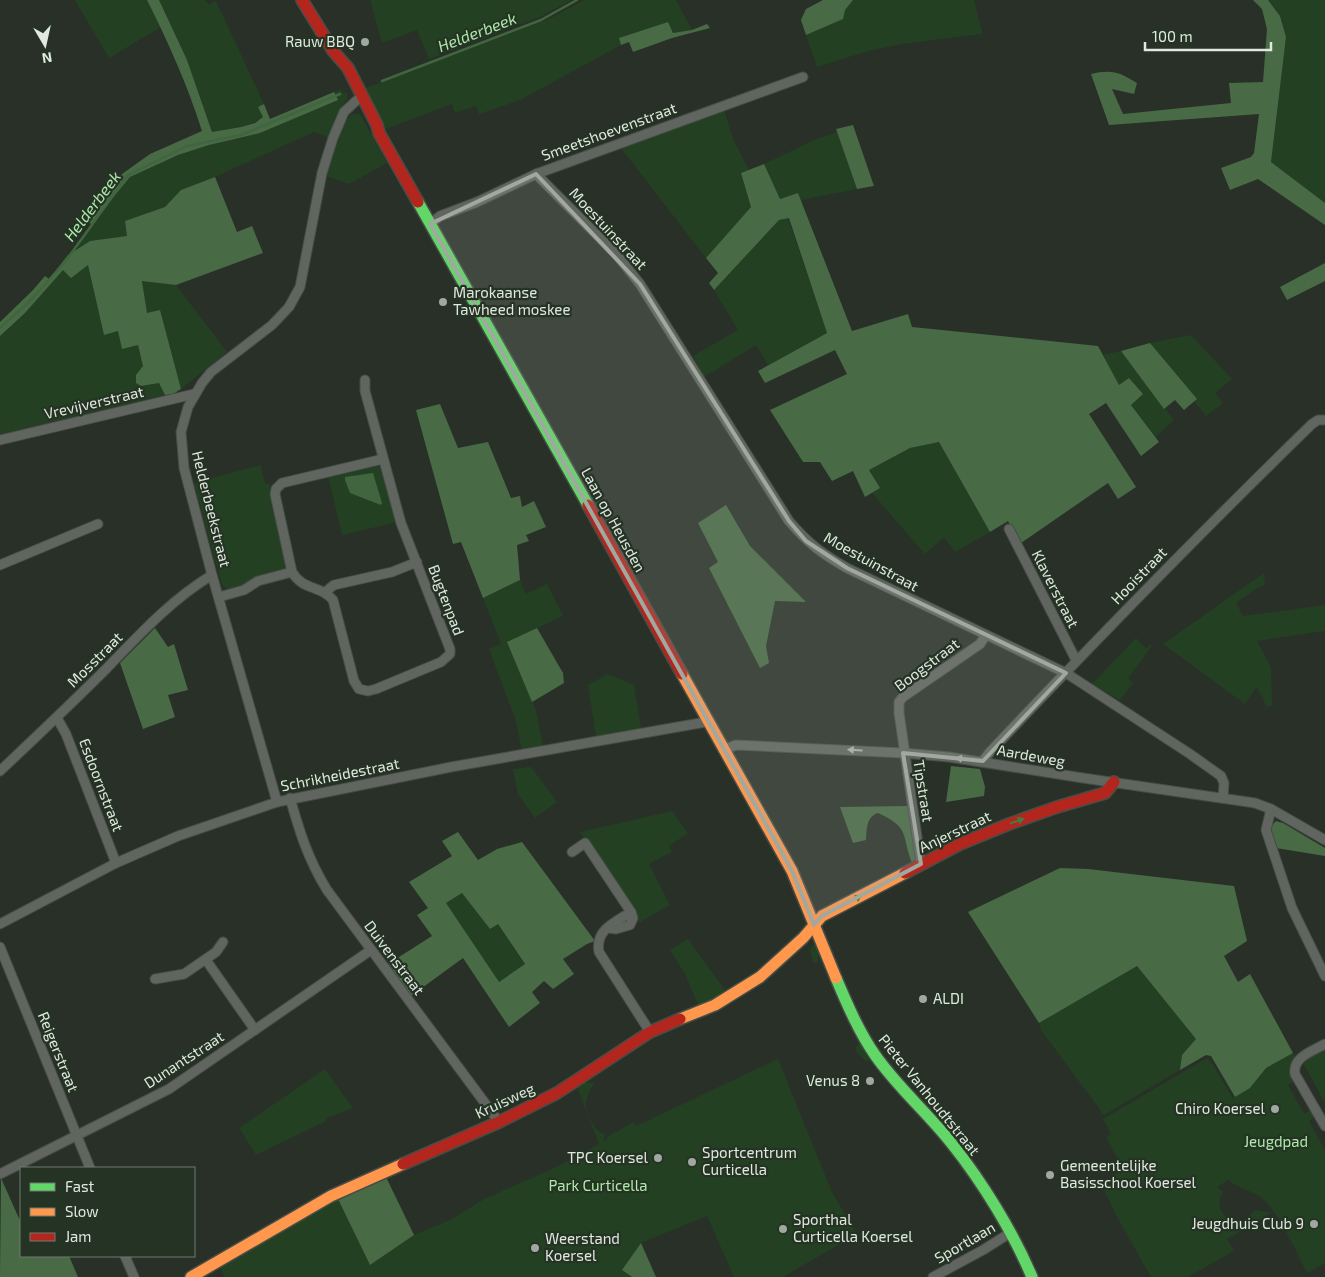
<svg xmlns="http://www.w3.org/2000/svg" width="1325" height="1277" viewBox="0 0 1325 1277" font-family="'Exo 2',sans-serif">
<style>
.green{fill:#244022}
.forest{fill:#486b45;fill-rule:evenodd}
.water{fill:#41663f}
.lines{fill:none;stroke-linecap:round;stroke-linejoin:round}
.stream{stroke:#41663f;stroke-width:2.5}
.street-casing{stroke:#464d46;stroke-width:11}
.fast-casing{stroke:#464d46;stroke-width:14}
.slow-casing{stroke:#464d46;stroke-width:14}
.jam-casing{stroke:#464d46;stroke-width:14}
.street{stroke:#616560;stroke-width:9}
.fast{stroke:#63d668;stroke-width:11}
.slow{stroke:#ff974d;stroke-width:11}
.jam{stroke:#b3261e;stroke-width:11}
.oneway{fill:#adb4ac}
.oneway2{fill:#417c43}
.marked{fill:#a0a89f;fill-opacity:0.2;stroke:#a0a89f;stroke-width:4;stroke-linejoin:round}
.poi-dot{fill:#a0a89f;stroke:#253324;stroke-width:2}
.labels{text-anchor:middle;stroke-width:4.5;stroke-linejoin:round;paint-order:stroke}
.poi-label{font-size:15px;fill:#e0e8df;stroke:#253324;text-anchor:start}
.street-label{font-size:15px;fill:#e0e8df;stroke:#253324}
.park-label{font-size:15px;fill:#adeba9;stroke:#253324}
.water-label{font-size:16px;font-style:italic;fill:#abe8a7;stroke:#253324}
</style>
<rect width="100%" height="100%" fill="#283028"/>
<!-- green -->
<g class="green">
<polygon points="75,0 147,0 161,27 109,58"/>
<path d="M159 0H205L209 5 216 1 264 104 259 107 264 117C248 127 230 129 212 132L187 61Z"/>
<polygon points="370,0 571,0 540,17 429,59 417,30 382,43"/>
<polygon points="584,0 676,0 692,30 673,33 668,22 619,39 621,45 520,100 479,114 476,106 455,113 452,104 386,129 366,88 551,18"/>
<polygon points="853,0 974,0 982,32 981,34 902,44 868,51 817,67 806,35 842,19 845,10"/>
<polygon points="1268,0 1325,0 1325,203 1271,162 1286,37 1280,16"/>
<polygon points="341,89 343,93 347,92 347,99 336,116 328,137 314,132 215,177 181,190 165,207 125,221 127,236 90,241 68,255 101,211 130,177 178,155 209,145 260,133 337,100 334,92"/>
<polygon points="724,110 733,139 749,170 741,173 751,207 706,258 621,148"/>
<polygon points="352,114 360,114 387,163 349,184 326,176 345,122"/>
<polygon points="837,132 857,189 801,200 798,193 780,199 764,164 814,140"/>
<polygon points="788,218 827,333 768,365 756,345 704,377 693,356 738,330 714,290 779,220"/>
<polygon points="88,265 104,334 118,331 138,345 143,366 136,375 141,386 159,383 165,395 0,434 0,336 25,313 63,270"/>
<polygon points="142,280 176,285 227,352 181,389 160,310 147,314"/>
<polygon points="1191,335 1232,379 1215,393 1223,403 1206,416 1194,401 1196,399 1150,343"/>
<polygon points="1121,351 1174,420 1155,437 1131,404 1143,394 1119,386 1103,355"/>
<polygon points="939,442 990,532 955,552 944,537 925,554 872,493 880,488 869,470 910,448"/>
<polygon points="376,464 382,469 398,522 342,535 328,475"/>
<polygon points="261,465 265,484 269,483 287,564 285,570 247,585 228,589 223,586 221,581 194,483"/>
<polygon points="1264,573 1265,585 1260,586 1236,603 1243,616 1325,605 1325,631 1257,641 1271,667 1272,705 1267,707 1257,687 1245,704 1163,644"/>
<polygon points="520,580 526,594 547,584 563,616 507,642 536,711 543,747 522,751 516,721 489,649 501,644 483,598"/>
<polygon points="1136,638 1146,649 1150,644 1152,646 1128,678 1133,683 1120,700 1092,684"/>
<polygon points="608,674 634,685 641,729 596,737 588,685"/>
<polygon points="531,767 557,802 535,818 518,794 513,769"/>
<polygon points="672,811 688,833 669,846 672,852 649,864 670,905 640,922 638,921 636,916 580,832"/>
<polygon points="462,893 490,929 497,923 525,965 498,982 446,903"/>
<polygon points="688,939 727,993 699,1007 685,974 670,950"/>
<polygon points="816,943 819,950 818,962 813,963 810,949"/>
<polygon points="1137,966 1196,1039 1182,1055 1180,1070 1104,1115 1041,1030 1039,1023"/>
<polygon points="858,1044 862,1044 867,1050 864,1052 869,1059 866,1062 855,1050"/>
<polygon points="1325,1048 1325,1103 1302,1061"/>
<path d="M1293 1053 1296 1057 1295 1081 1288 1085 1304 1114 1311 1110 1315 1117 1309 1121 1325 1150V1263L1307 1273C1296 1252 1279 1212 1262 1198 1251 1190 1237 1188 1228 1180L1217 1187 1223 1192C1214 1204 1223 1223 1239 1221 1246 1220 1251 1214 1256 1210L1271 1213 1227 1239 1234 1251 1188 1277H1151L1116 1215 1101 1183 1123 1169 1106 1137 1111 1134 1103 1119 1207 1058 1210 1060 1233 1098 1250 1088 1266 1068Z"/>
<path d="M778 1059 832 1192 857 1234 783 1277H734L707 1216 641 1243 622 1270 632 1277H224L220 1267 338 1199 370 1265 414 1235 452 1219 484 1199 552 1169 599 1144 577 1087 586 1082 594 1083C591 1089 587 1096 586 1102 585 1112 595 1133 605 1134L604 1142 607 1140V1137L634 1122 636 1126Z"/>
<polygon points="325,1069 353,1108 327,1118 326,1121 256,1155 239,1128"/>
</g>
<!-- forest -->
<g class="forest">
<path d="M147 0H159L187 60 212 132 241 127 255 123 263 117 258 107 264 104 270 119 334 92 338 100 260 133 209 145 178 155 130 177 91 224 86 220 122 174 150 154 202 131C188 86 168 42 147 0Z"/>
<polygon points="823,0 853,0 845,10 843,19 806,35 801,20 806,9"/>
<path d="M1253 0H1268L1280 16 1286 37 1271 162 1325 203V225L1258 179 1230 190 1221 168 1251 157 1254 153 1259 114 1109 125 1091 74C1111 69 1120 72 1137 83L1134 94 1112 89 1123 114 1231 103 1229 83 1263 82 1267 29 1262 9Z"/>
<polygon points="668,22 673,33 692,30 707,24 710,28 672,38 633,52 629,42 621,45 619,38"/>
<polygon points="853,125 874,186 857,189 836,129"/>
<polygon points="764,164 780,199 798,193 852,331 908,314 912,327 1098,346 1119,385 1129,378 1143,394 1131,405 1159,442 1141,456 1106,403 1089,414 1136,487 1118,499 1108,483 1021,543 1008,521 990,532 939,442 910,448 869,470 880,488 865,497 853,471 832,481 820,462 803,462 770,410 847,374 835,350 765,383 758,371 827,333 789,218 779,220 714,290 709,283 718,273 706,258 751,207 741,173"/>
<polygon points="215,177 237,232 252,226 263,253 176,285 142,281 147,313 160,310 181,389 173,394 165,395 159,383 141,386 136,383 136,375 143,366 138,345 122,349 118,331 104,335 88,265 71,278 63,270 25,313 0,336 0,322 33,290 45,276 49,279 68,255 90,241 127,236 125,221 165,207 181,190"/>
<polygon points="1325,263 1325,281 1287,300 1280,287"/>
<polygon points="1150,343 1197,399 1184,410 1175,400 1164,409 1121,351"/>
<polygon points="440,404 458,448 488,442 511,498 520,496 522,507 534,501 546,527 526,535 529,541 517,545 520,580 483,598 461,542 453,544 416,410"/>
<polygon points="726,505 750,546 806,602 775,601 766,646 769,663 760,668 709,568 718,562 698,523"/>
<polygon points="155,628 168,647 174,644 188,690 168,695 175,717 143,729 120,663"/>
<polygon points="537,628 563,673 564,683 532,702 507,642"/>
<polygon points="951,766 980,769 985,787 984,796 946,802"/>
<path d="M908 806 918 860 912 863C901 835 911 828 878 813 866 817 867 829 866 840L853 843 840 807Z"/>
<path d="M1276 821 1283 823 1325 848V856L1276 848C1273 839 1267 828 1276 821Z"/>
<path d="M458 832 478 860 497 849 522 842 595 941 587 944 563 959 574 974 553 989 544 981 532 992 540 1003 509 1027 463 958 411 996 388 964 432 936 417 915 428 908 409 882 452 856 442 841ZM462 893 490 929 498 924 525 964 499 982 446 903Z"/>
<polygon points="1060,868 1088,869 1234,886 1247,941 1224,956 1238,982 1250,974 1293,1053 1266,1068 1250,1088 1235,1097 1211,1056 1206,1055 1180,1070 1182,1055 1196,1039 1137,966 1039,1023 968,912"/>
<polygon points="386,1177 414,1235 370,1265 338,1199"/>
<polygon points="1,1178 21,1223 21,1256 69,1256 78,1277 0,1277"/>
<polygon points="641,1243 656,1277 632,1277 622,1270"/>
</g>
<!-- water -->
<polygon class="water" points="373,473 382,503 381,505 350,493 345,480 345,477"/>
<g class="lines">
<!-- stream -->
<g class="stream">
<polyline points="382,81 541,20 577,0"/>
<polyline points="0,328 30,301 65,262 128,175 187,146 241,135 340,94"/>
</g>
<!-- street casing -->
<g class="street-casing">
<g id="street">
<path d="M536 174 617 255 640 284 789 521C809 544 821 553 847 568L1066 673 1190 754 1221 776 1224 783 1223 798"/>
<polyline points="430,224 440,216 477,202 536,174 803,77"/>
<path d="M365 380V391L401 523 450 649V654L441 662 376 689 368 691 359 689 354 681 333 600C321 585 303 591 292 572L275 494 276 489 282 483 383 459"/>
<polyline points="0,440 194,394"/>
<polyline points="1009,529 1076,660"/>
<polyline points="0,565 98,524"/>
<polyline points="325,593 330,588 334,585 392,572 417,562"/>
<polyline points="219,597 244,590 258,581 292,572"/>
<polyline points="57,718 66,734 116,863"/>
<polyline points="723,750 736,745 903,753 949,757 1083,778 1255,803 1271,809 1325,840"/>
<path d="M983 761 990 752C1095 641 1202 531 1312 424L1318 420H1325"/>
<path d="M0 771C36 737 72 703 107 668 140 634 172 599 212 575"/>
<path d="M290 798C300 833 308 859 327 890L499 1122"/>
<polyline points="277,802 212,575 184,468 181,432 188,407 202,383 211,372 272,325 289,307 300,287 322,173 333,138 344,112 357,100 362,97"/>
<polyline points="1271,809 1266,830 1292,908 1325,976"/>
<polyline points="572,852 585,843 631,912 633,918 630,925 616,929 608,928"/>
<polyline points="921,864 899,713 899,702 903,697 980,644 986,635"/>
<path d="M631 912C614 923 595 930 599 952L650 1032"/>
<polyline points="0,924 116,863 178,836 277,802 451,767 706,722"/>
<polyline points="0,947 90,1168"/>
<polyline points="206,960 255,1030"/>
<polyline points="155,979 184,974 216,952 223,942"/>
<path d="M1325 1044C1313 1051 1292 1057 1295 1074L1325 1126"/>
<polyline points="0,1174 169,1089 371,950"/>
<polyline points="125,1256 134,1277"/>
<polyline points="933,1277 983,1250 1010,1233"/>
</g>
</g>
<!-- fast casing -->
<g class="fast-casing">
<g id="fast">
<polyline points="418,202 588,505"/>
<path d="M836 978C847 1004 859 1032 875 1055 898 1088 928 1113 952 1144 983 1183 1013 1232 1032 1277"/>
</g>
</g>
<!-- slow casing -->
<g class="slow-casing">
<g id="slow">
<polyline points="682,674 792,871 836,978"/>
<polyline points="680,1019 715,1005 760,977 803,938 822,916 905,873"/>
<polyline points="191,1277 331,1196 403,1164"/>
</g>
</g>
<!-- jam casing -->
<g class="jam-casing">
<g id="jam">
<polyline points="302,0 334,52 348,68 377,125 379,133 418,202"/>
<polyline points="588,505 682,674"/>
<polyline points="905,873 960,844 1009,824 1057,807 1105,793 1114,782"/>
<polyline points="403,1164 499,1122 557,1093 650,1032 680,1019"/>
</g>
</g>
<!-- street -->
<use href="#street" class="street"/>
<!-- fast -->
<use href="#fast" class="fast"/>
<!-- slow -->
<use href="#slow" class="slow"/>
<!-- jam -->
<use href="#jam" class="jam"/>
</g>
<!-- one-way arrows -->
<defs><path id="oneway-solid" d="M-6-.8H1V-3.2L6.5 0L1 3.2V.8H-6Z" transform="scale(1.25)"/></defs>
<g class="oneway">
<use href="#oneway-solid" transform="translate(855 750) rotate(-177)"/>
<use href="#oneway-solid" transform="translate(963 759) rotate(-172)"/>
</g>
<g class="oneway2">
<use href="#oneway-solid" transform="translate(1017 821) rotate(-19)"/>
<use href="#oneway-solid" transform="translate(855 899) rotate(-28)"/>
</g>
<!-- marked area -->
<path class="marked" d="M536 174 640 284 789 521 806 541 847 568 1066 673 983 761 903 753 921 864 822 916 814 925 792 871 430 224Z"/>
<!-- markers -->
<g class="poi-dot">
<circle cx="365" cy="42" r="5"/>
<circle cx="443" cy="302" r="5"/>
<circle cx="923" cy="999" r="5"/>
<circle cx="870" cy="1081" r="5"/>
<circle cx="1275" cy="1109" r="5"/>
<circle cx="658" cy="1158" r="5"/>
<circle cx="692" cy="1162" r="5"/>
<circle cx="1050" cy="1175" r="5"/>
<circle cx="1314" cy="1224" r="5"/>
<circle cx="783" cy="1229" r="5"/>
<circle cx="535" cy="1248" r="5"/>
</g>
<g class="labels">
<!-- poi labels -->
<g class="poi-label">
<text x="355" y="47" text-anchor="end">Rauw BBQ</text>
<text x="453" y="298">Marokaanse<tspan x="453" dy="17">Tawheed moskee</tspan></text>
<text x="933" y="1004">ALDI</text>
<text x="860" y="1086" text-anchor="end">Venus 8</text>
<text x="1265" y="1114" text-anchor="end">Chiro Koersel</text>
<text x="702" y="1158">Sportcentrum<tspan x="702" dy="17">Curticella</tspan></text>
<text x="648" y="1163" text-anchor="end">TPC Koersel</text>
<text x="1060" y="1171">Gemeentelijke<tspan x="1060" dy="17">Basisschool Koersel</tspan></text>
<text x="793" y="1225">Sporthal<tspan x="793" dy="17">Curticella Koersel</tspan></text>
<text x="1304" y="1229" text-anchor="end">Jeugdhuis Club 9</text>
<text x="545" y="1244">Weerstand<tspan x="545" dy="17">Koersel</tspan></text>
</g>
<!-- street labels -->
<g class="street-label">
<text transform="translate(609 132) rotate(-20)" y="5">Smeetshoevenstraat</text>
<text transform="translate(608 229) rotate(47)" y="5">Moestuinstraat</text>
<text transform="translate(94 403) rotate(-13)" y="5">Vrevijverstraat</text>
<text transform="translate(211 509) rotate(76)" y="5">Helderbeekstraat</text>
<text transform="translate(613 520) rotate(61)" y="5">Laan op Heusden</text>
<text transform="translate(871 562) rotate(29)" y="5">Moestuinstraat</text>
<text transform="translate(1139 576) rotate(-46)" y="5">Hooistraat</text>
<text transform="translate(1055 589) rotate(63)" y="5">Klaverstraat</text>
<text transform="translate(446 600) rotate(69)" y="5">Bugtenpad</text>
<text transform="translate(95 660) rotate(-45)" y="5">Mosstraat</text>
<text transform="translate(927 665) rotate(-37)" y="5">Boogstraat</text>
<text transform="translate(1031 756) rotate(10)" y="5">Aardeweg</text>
<text transform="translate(340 775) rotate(-11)" y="5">Schrikheidestraat</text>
<text transform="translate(101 785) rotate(69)" y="5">Esdoornstraat</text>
<text transform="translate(923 791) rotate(81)" y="5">Tipstraat</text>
<text transform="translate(955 832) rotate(-25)" y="5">Anjerstraat</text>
<text transform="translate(394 958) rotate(53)" y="5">Duivenstraat</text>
<text transform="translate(58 1052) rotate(68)" y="5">Reigerstraat</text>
<text transform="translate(184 1060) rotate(-33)" y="5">Dunantstraat</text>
<text transform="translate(929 1095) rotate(51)" y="5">Pieter Vanhoudtstraat</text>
<text transform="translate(505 1101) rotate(-25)" y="5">Kruisweg</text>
<text transform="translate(965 1243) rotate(-30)" y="5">Sportlaan</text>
</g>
<!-- park labels -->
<g class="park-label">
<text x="1276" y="1147">Jeugdpad</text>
<text x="598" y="1191">Park Curticella</text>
</g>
<!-- water labels -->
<g class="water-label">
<text transform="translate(477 32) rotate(-21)" y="6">Helderbeek</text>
<text transform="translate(92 206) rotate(-53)" y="6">Helderbeek</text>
</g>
</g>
<!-- legend -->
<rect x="20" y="1167" width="175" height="90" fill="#253324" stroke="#707b6f"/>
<rect x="30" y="1183" width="25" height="8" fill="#63d668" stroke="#707b6f"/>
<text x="65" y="1192" font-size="15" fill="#e0e8df">Fast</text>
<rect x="30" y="1208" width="25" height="8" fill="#ff974d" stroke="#707b6f"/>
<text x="65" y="1217" font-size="15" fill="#e0e8df">Slow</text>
<rect x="30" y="1233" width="25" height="8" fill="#b3261e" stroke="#707b6f"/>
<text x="65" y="1242" font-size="15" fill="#e0e8df">Jam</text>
<!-- north arrow -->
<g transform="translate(45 45) rotate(171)" stroke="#253324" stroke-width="4" paint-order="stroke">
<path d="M0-4L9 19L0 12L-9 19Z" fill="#e0e8df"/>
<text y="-8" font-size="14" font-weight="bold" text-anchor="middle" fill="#e0e8df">N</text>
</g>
<!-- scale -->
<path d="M1145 42v8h126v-8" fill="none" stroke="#e0e8df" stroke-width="2.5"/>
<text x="1152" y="42" font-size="15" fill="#e0e8df" stroke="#253324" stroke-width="4" paint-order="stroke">100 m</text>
</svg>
